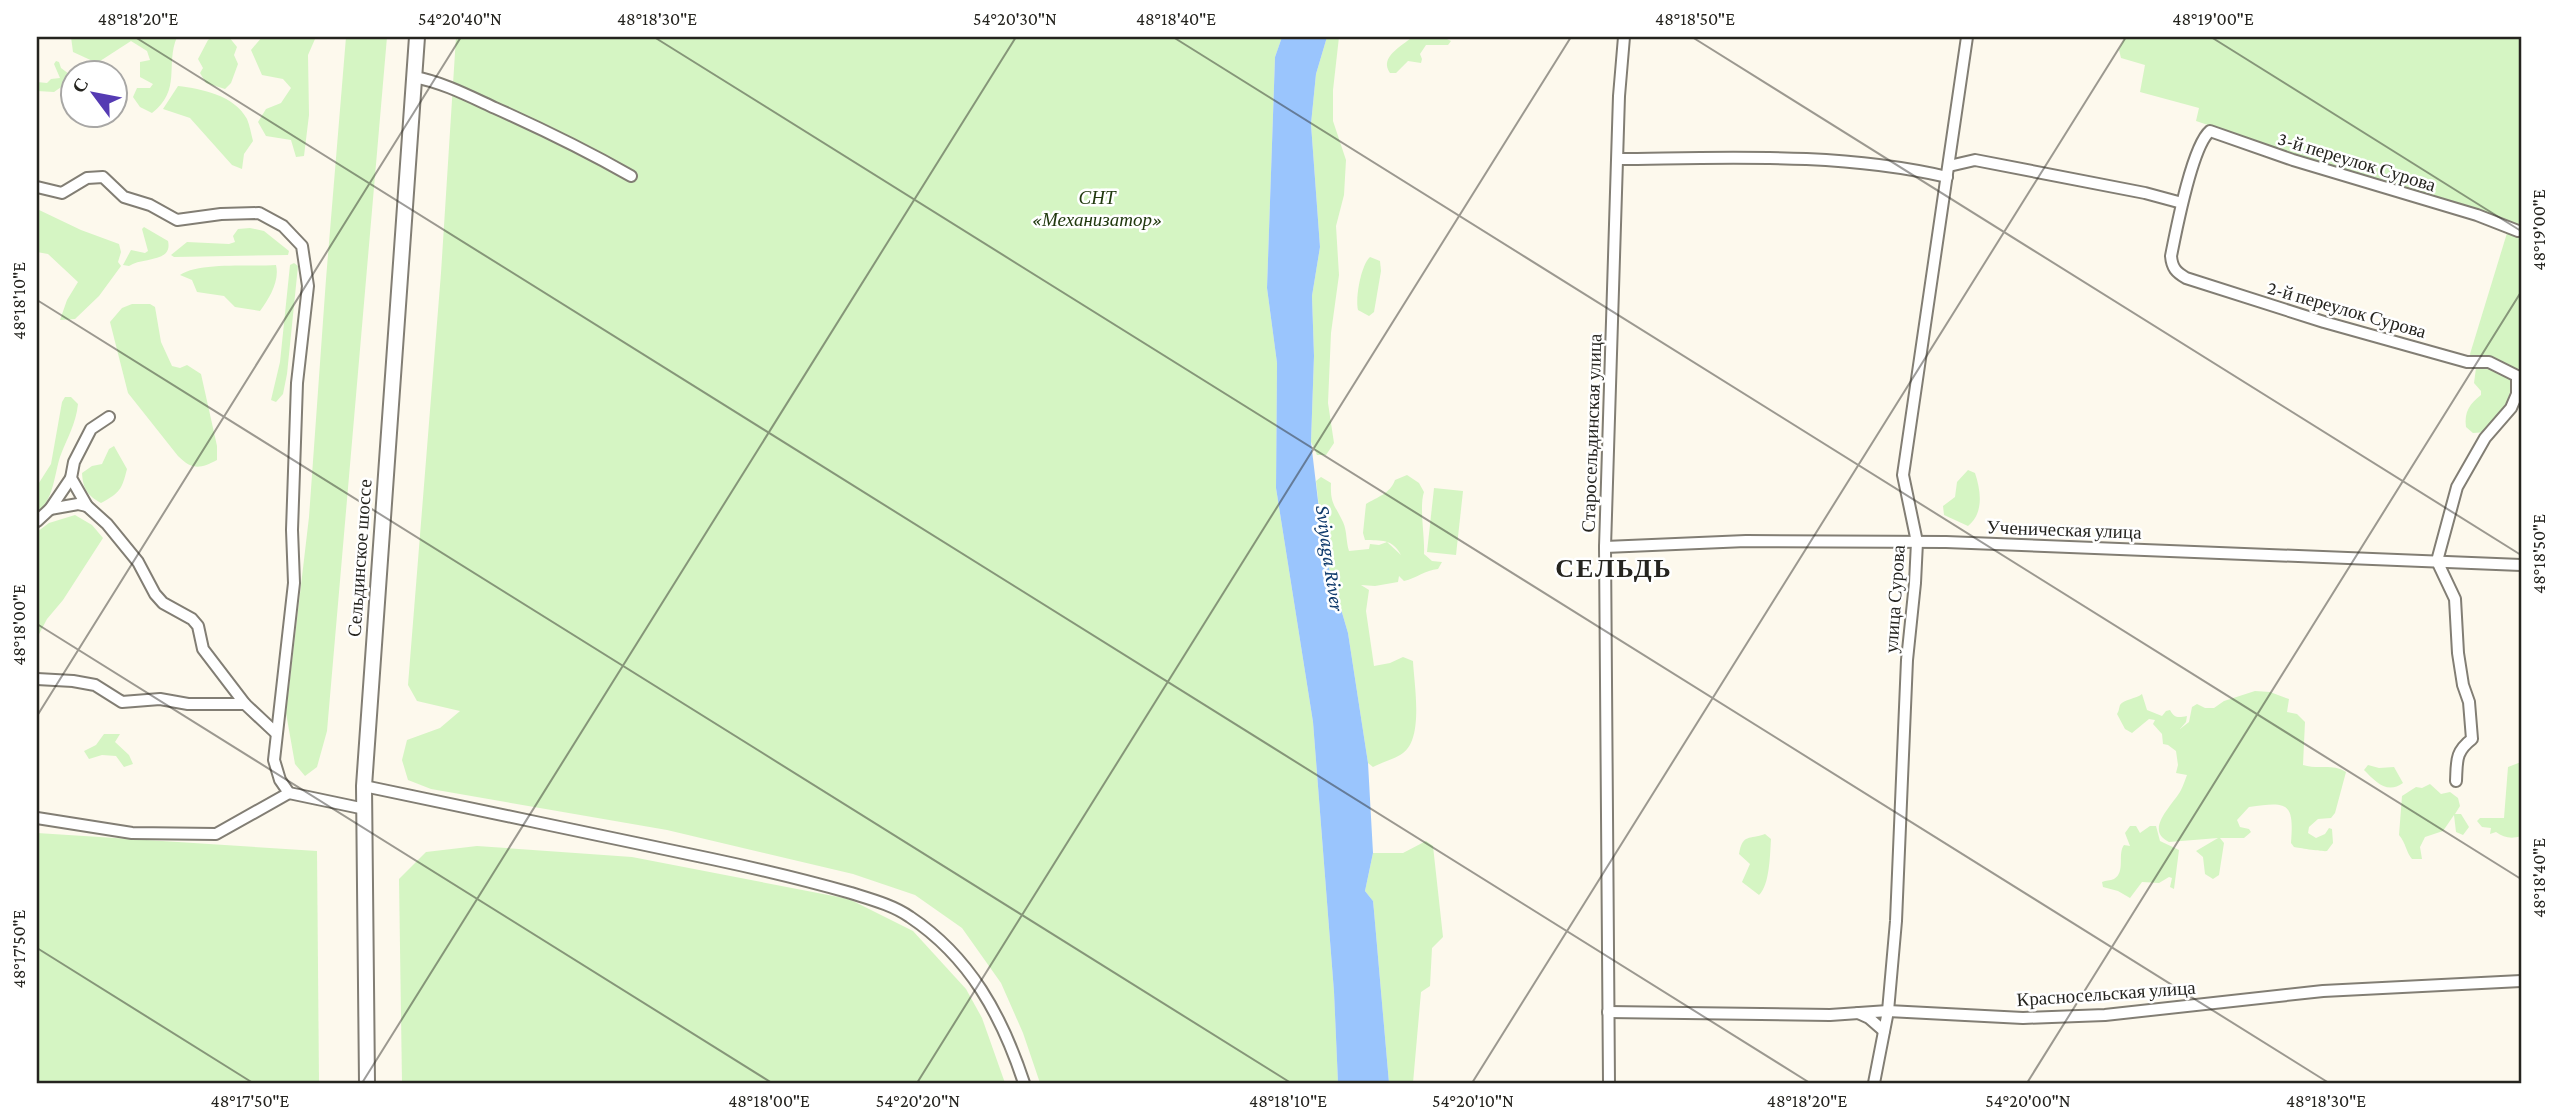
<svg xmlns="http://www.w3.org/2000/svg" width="2558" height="1120" viewBox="0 0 2558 1120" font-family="'Crimson Pro',serif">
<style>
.green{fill:#d5f5c3}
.water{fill:#9ac5fd}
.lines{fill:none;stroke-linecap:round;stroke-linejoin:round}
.minor-casing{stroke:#827e74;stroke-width:14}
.secondary-casing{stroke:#827e74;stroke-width:18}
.minor{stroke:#fff;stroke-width:10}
.secondary{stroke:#fff;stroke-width:14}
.ticks{fill:none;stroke:#25241f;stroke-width:2;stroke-opacity:0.45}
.labels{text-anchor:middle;stroke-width:5;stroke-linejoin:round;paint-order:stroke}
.street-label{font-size:19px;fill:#25241f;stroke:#fff}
.park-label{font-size:19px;font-style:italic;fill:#21390f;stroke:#fff}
.water-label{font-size:21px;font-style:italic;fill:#103b6c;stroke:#fff}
.district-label{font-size:26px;font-weight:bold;letter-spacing:2px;fill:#25241f;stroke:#fff}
.neatline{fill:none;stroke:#25241f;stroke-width:2.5}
.ticks-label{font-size:18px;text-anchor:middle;fill:#25241f}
</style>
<rect width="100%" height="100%" fill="#fdf9ed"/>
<!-- green -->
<g class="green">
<path d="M71 37H177C165 65 182 90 152 113L140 107 133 97 137 88H150L153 84 140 77V62L150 60 147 51 131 41 97 63 73 52Z"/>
<polygon points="212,37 229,37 237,47 234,55 238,64 231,83 225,89 206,83 200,73 203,68 198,59 208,40"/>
<polygon points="262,37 313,37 315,39 308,55 309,115 304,156 296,157 291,140 266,136 258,122 266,109 281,103 291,88 283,79 262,75 251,50"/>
<polygon points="346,37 387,37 327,731 317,767 305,776 295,764 286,713 309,517 326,279"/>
<polygon points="456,37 1282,37 1275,57 1267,288 1277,363 1276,488 1313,722 1334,992 1338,1083 1040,1083 1023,1033 1001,983 962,928 915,895 853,874 667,830 431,789 408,780 402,760 407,740 440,728 460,711 417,701 408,685 441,273"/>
<polygon points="1327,37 1339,37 1333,90 1333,121 1346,160 1344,195 1336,226 1339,275 1331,333 1328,403 1334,443 1326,455 1317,455 1311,442 1314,356 1312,296 1320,247 1311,124 1316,74"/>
<path d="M1412 37H1443L1451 41 1448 45H1426L1420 54 1422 59 1421 63 1408 61 1396 73H1390C1379 57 1401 47 1412 37Z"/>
<polygon points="2125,37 2521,37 2521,230 2196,121 2199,108 2140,92 2145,65 2121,58 2119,50"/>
<polygon points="56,61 59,62 61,68 73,77 73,95 66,106 61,103 64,85 54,92 37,91 37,82 47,83 51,79 60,78 54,64"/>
<path d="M178 86C202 89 234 95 247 119 250 126 251 134 253 141L244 154 242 169 232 165 190 118 163 109Z"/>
<polygon points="37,209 81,230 119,244 121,252 118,262 121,266 99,296 75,319 60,320 67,300 78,282 48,254 37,252"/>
<path d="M144 227 168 241C173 263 142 257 129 266L123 265 131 250 145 253 148 251 142 229Z"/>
<polygon points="250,228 264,231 289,251 288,255 174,257 171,255 187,242 229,244 235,242 233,236 238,229"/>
<path d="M2507 233 2521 237V369C2504 368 2490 355 2471 357L2470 354Z"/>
<path d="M1370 257 1380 261 1381 271 1374 312 1369 316 1358 310C1355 298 1361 265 1370 257Z"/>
<polygon points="294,263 298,266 287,374 283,394 276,402 271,400 280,362 290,265"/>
<path d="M276 265C280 281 269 299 260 311L235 307 224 296 197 292 192 280 180 275C199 262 252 267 276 265Z"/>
<path d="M132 304H150L155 307 161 342 172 366 180 368 187 365 201 374 217 446V460C200 469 192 470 178 456L128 393 110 322 122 308Z"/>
<path d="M2485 364 2512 378C2513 390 2506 399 2506 411L2487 432 2473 433 2466 427C2464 411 2470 404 2481 395V391L2474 383 2476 368Z"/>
<path d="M65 397H71L78 404C76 424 67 438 60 457 54 476 54 499 37 513V486L51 464 62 402Z"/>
<path d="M114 446 127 469C122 489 120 493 101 503 87 495 83 489 82 473L92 466 102 464 109 449Z"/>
<path d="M1968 470 1975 473C1981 491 1984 513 1968 526L1944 515 1943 506 1955 497 1957 482Z"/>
<path d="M1407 475 1419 483 1424 492C1419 507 1425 536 1424 554L1432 561 1442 562 1438 569C1425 570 1417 578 1404 581L1399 576 1398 582 1375 586 1361 585 1369 590 1366 611 1374 666 1390 663 1403 657 1413 661C1414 684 1424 738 1403 753 1395 759 1382 762 1373 767L1368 763 1348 633 1324 551 1316 481 1321 477 1331 483C1330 504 1335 505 1343 522 1347 530 1346 542 1349 551L1369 549 1370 544 1379 545 1387 542 1401 555C1392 538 1381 541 1365 540L1363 533 1366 504C1377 497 1390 494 1395 480Z"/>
<polygon points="1434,488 1463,491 1456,555 1427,552"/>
<polygon points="75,515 92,525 103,538 63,600 47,619 37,638 37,532 49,523"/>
<path d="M2255 691 2270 692 2289 699 2287 712 2297 714 2305 722 2303 765C2319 770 2332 763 2346 772L2335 813 2331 818 2318 819 2309 827 2308 833 2316 838 2325 834 2329 828 2332 829 2333 843 2327 851C2323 852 2300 848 2294 847L2291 843C2294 803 2289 801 2249 807L2237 820 2240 827 2249 829 2251 832 2244 838H2220L2224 843 2219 875 2213 879 2205 874 2203 857 2196 851 2218 838 2169 842C2143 830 2174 804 2181 790 2183 786 2185 780 2187 775L2176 773 2178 765 2176 751 2168 745 2163 744 2162 734 2153 724 2155 720 2149 719 2132 733 2125 729 2117 714C2119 711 2119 708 2120 705 2124 699 2136 699 2142 694L2147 710 2162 716 2166 711 2170 710C2174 718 2178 718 2187 716L2186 722 2180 729 2189 722 2192 707 2197 704 2205 708H2214L2224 701Z"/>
<polygon points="104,734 120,734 115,742 129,755 133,764 124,767 116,756 102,755 89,759 84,751 96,745"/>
<path d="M2521 762V836C2512 839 2504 838 2496 832L2490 834 2491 828 2482 827 2477 821 2480 818H2504L2508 767Z"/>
<path d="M2368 765 2379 768 2394 767 2403 783C2387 795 2375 781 2364 770Z"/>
<path d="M2430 784 2441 794 2450 792 2458 798 2460 806 2455 814H2461L2469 827 2463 835 2456 832 2454 815 2443 831 2425 837 2420 847 2422 859H2412C2406 852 2406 843 2399 835L2402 796 2416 787 2422 788Z"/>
<path d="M2130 826H2136L2140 833 2150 826H2156L2160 841 2179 850 2174 889 2170 887 2172 878 2169 877 2159 883 2142 882 2130 898 2118 891 2103 887 2102 882C2106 880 2110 881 2114 879 2126 872 2117 854 2124 845L2130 846 2125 833Z"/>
<polygon points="37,833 317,851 319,1083 37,1083"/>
<path d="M1765 834 1771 839C1770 853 1770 885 1759 895L1742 882 1750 864 1739 854C1743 833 1749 840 1765 834Z"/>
<polygon points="1426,841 1433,846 1443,937 1432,948 1430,986 1421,992 1413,1083 1389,1083 1374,911 1373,901 1365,891 1373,853 1403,853"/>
<polygon points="477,846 632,857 849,899 913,931 966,989 982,1018 1005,1083 402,1083 399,879 426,852"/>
</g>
<!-- water -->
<polygon class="water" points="1282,37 1327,37 1316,74 1311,124 1320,247 1312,296 1314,356 1311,442 1324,551 1348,633 1368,763 1373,853 1365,891 1373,901 1374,911 1389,1083 1338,1083 1334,992 1313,722 1276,488 1277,363 1267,288 1275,57"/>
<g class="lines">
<!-- minor casing -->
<g class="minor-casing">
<g id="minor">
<path d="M414 77C442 82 469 96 495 108 542 129 587 151 631 176"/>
<path d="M1618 159C1728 158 1840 152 1947 177"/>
<polyline points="1949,166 1975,160 2145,193 2182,203"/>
<polyline points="37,187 62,193 87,178 103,177 124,197 150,205 177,220 221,214 259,213 283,226 302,246 308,286 297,383 292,530 294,583 274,760 280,780 289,793 365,809"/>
<polyline points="109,417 91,429 74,462 71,478 87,506 107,524 138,562 155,594 163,603 192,619 198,626 203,649 245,704"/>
<polyline points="50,509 78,504 87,506"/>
<polyline points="37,521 50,509 71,478"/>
<polyline points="1605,547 1746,541 1946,542 2521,565"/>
<polyline points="37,679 73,681 95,685 122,702 160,699 188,704 245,704 276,733"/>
<path d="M2456 781C2457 761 2455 752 2472 739L2469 702 2463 685 2458 653 2455 599 2437 561 2457 487 2485 438 2511 408 2517 394V376L2489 362H2467L2324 322 2186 278C2176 272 2172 268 2171 256 2176 231 2192 146 2210 131L2293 160 2477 215 2518 231"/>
<path d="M364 786C480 810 596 835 712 859 759 869 805 880 851 893 870 899 893 905 910 917 970 957 1002 1016 1024 1083"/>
<polyline points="37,818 132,833 216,834 289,793"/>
<polyline points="1608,1012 1830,1015 1888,1011 2023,1018 2105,1015 2323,991 2521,981"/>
<polyline points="1858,1013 1869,1018 1884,1031"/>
<polyline points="1609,1083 1605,547 1619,96 1624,37"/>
<polyline points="1874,1083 1888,1011 1896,921 1907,660 1915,583 1917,542 1903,475 1967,37"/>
</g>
</g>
<!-- secondary casing -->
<g class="secondary-casing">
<polyline id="secondary" points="367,1083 364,786 417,37"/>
</g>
<!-- minor -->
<use href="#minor" class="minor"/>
<!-- secondary -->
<use href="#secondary" class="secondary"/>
</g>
<!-- ticks -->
<path class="ticks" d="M135 37 1810 1083M654 37 2329 1083M1173 37 2521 879M1692 37 2521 555M2211 37 2521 231M37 300 1291 1083M37 624 772 1083M37 716 461 37M37 948 253 1083M362 1083 1016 37M917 1083 1571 37M1472 1083 2126 37M2027 1083 2521 292"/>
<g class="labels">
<!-- street labels -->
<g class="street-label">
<text transform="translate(2357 161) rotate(17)" y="7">3-й переулок Сурова</text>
<text transform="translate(2347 309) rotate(16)" y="7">2-й переулок Сурова</text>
<text transform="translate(1591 433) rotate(-88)" y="7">Старосельдинская улица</text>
<text transform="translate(2064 529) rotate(2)" y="7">Ученическая улица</text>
<text transform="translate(359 558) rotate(-86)" y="7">Сельдинское шоссе</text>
<text transform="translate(1894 599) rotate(-86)" y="7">улица Сурова</text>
<text transform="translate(2106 993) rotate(-4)" y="7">Красносельская улица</text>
</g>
<!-- park labels -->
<g class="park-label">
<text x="1097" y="204">СНТ<tspan x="1097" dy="22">«Механизатор»</tspan></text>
</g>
<!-- water labels -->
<g class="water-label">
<text transform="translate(1330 558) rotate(82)" y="7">Sviyaga River</text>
</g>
<!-- district labels -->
<g class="district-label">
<text x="1614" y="577">СЕЛЬДЬ</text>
</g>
</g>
<!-- border -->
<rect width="2558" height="1120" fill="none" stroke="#ffffff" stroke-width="77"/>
<!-- north arrow -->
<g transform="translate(94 94) rotate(302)"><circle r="33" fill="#ffffff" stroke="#a8a7a5" stroke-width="2"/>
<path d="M0-5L12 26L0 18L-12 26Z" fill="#553bb3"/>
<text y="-10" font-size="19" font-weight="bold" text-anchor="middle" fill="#25241f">С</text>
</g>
<rect x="38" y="38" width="2482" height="1044" class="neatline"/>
<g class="ticks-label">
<text x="138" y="25">48°18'20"E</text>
<text x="460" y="25">54°20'40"N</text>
<text x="657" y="25">48°18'30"E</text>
<text x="1015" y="25">54°20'30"N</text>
<text x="1176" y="25">48°18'40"E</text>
<text x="1695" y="25">48°18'50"E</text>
<text x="2213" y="25">48°19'00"E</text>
<text transform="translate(2539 230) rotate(-90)" y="6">48°19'00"E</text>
<text transform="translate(19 301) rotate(-90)" y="6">48°18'10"E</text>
<text transform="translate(2539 554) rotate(-90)" y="6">48°18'50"E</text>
<text transform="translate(19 625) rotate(-90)" y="6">48°18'00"E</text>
<text transform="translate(2539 878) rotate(-90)" y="6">48°18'40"E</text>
<text transform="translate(19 949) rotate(-90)" y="6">48°17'50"E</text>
<text x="250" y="1107">48°17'50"E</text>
<text x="769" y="1107">48°18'00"E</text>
<text x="918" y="1107">54°20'20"N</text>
<text x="1288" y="1107">48°18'10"E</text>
<text x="1473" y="1107">54°20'10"N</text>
<text x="1807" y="1107">48°18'20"E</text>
<text x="2028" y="1107">54°20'00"N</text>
<text x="2326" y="1107">48°18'30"E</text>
</g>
</svg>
